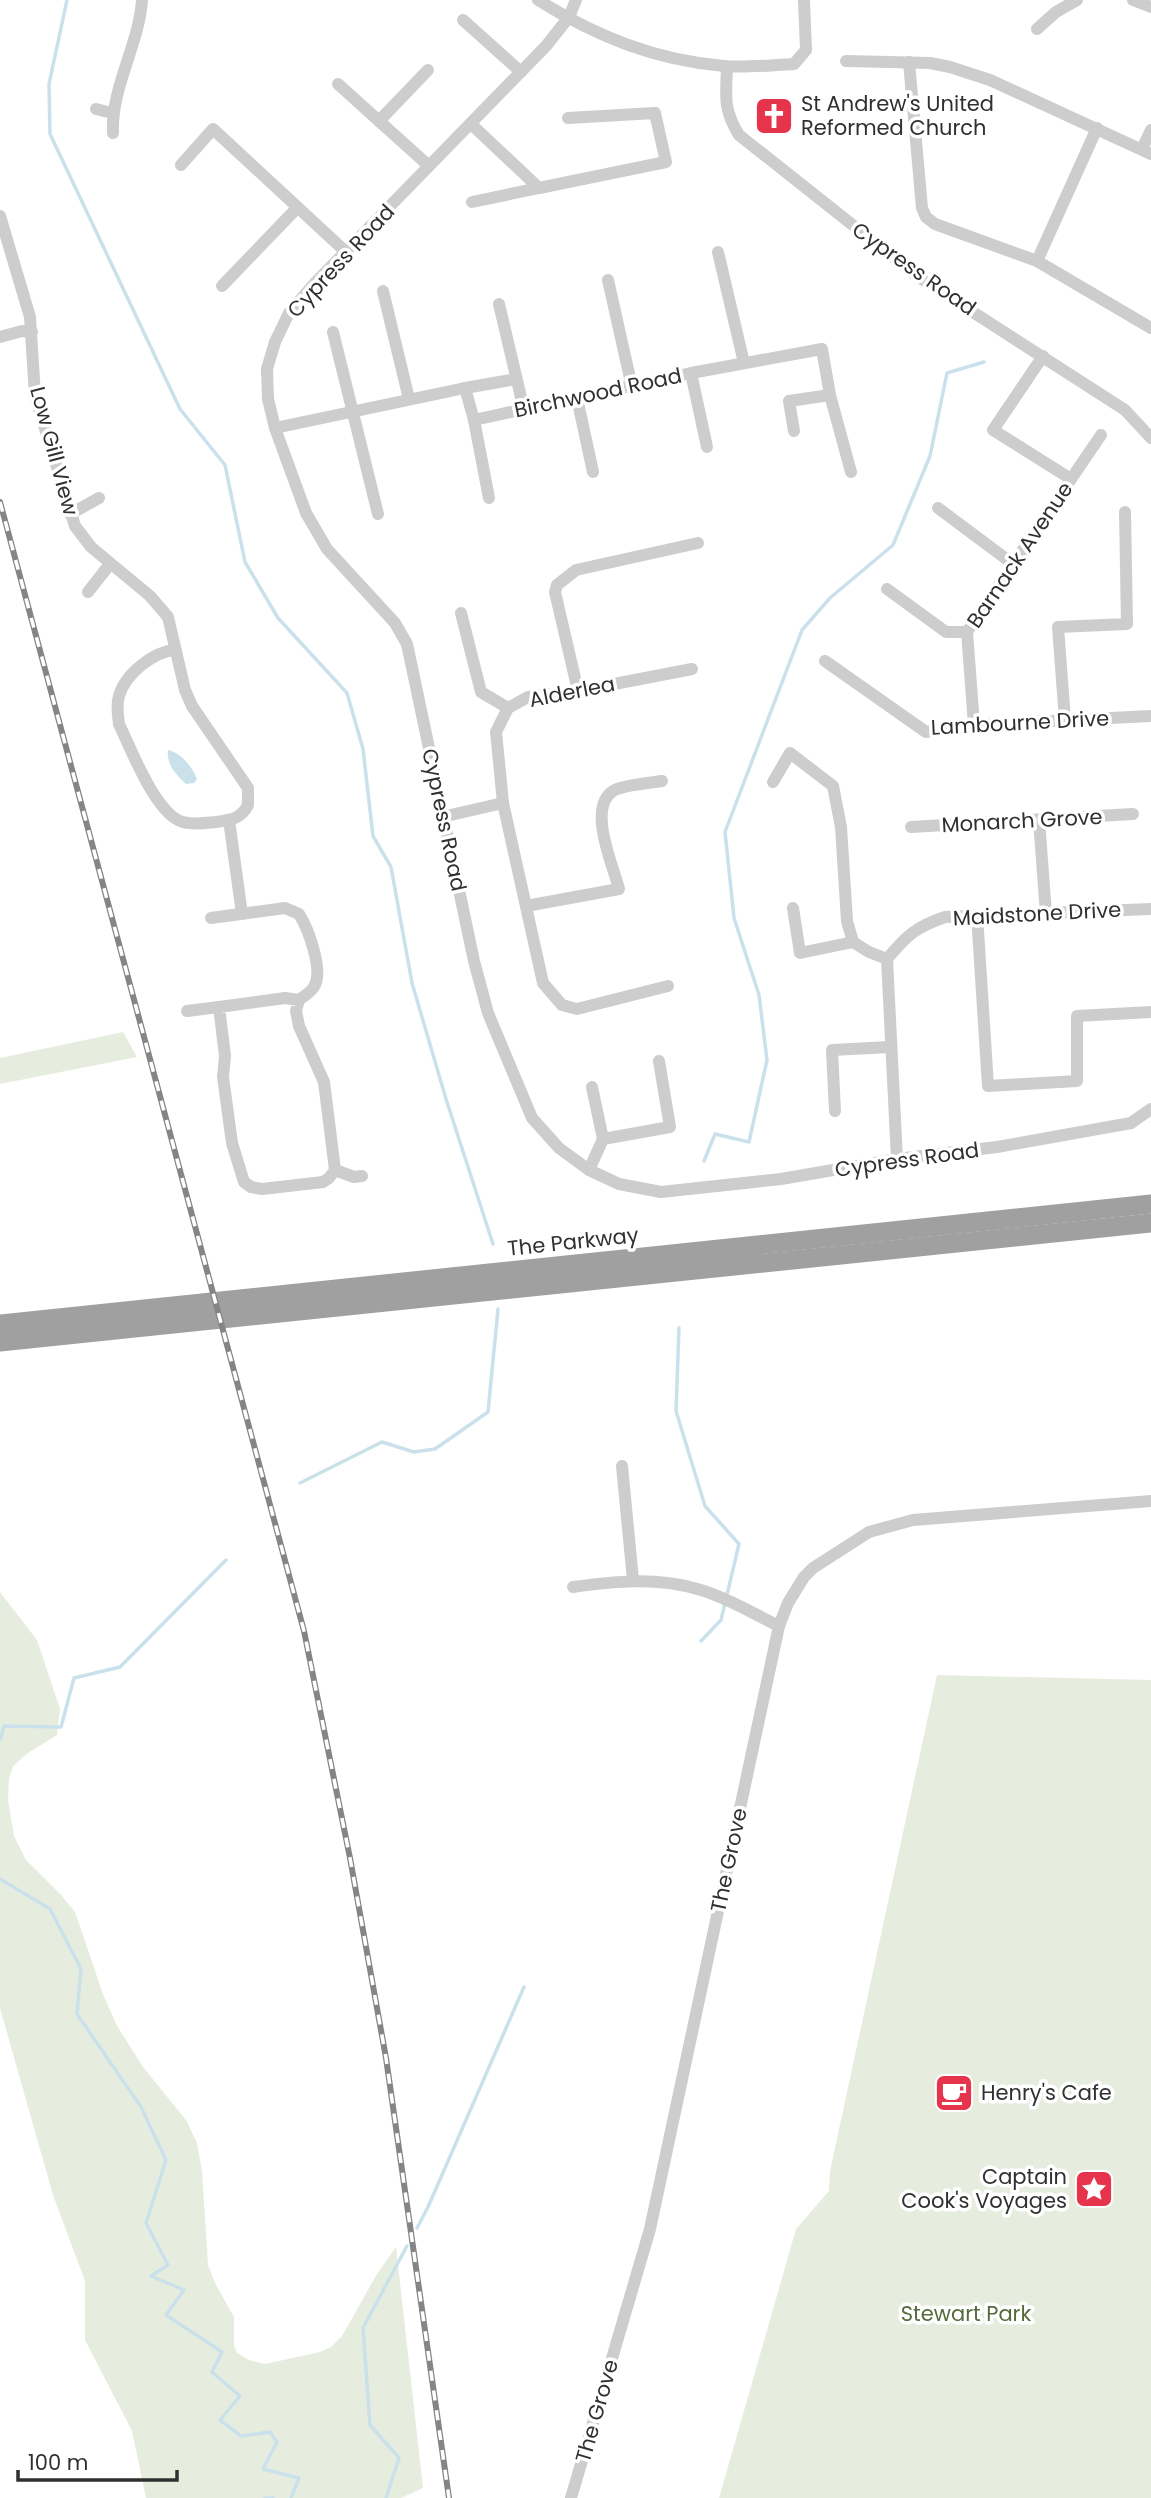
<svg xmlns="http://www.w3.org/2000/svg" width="1151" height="2498" viewBox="0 0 1151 2498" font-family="Poppins,sans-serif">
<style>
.green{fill:#e7edde}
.water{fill:#cae1ec}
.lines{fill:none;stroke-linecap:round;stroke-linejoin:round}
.stream{stroke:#cae1ec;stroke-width:3.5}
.minor{stroke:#cdcdcd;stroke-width:12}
.trunk{stroke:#a0a0a0;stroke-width:19}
.rail-casing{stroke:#858585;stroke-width:6}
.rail{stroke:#fff;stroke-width:3.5;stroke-dasharray:10;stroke-linecap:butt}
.labels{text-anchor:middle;stroke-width:7;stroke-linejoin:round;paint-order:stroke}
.poi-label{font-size:21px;fill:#303030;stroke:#fff;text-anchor:start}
.street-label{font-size:21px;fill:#303030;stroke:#fff}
.park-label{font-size:21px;fill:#556b3d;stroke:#fff}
</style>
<rect width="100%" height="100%" fill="#fff"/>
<!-- green -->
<g class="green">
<polygon points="123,1032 137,1057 0,1084 0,1058"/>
<polygon points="0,1592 37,1640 60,1709 57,1735 28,1753 13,1766 9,1779 8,1800 14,1836 26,1860 61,1895 75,1912 103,1994 116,2024 143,2067 186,2120 197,2143 202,2171 208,2265 216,2285 234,2317 234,2346 237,2353 249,2360 265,2364 320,2352 331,2347 342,2336 377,2274 396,2247 423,2488 401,2498 146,2498 132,2431 85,2340 85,2281 53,2195 0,2008"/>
<polygon points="937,1675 1151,1680 1151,2498 719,2498 796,2229 829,2191 830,2171"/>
</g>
<!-- water -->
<path class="water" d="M168 750C181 753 192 766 197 779L194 783 186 784C176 775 166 764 168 750Z"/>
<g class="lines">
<!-- stream -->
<g class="stream">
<polyline points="67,0 49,84 50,134 180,409 225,465 245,562 278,618 347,693 363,749 373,836 391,867 412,983 446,1099 493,1244"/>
<polyline points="704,1161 715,1134 749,1142 767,1060 759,995 734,918 725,832 802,630 830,598 893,545 930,456 947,373 984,362"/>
<polyline points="679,1328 676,1411 705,1506 739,1544 721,1620 701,1641"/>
<polyline points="300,1483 382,1442 414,1452 435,1449 488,1412 498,1309"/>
<polyline points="0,1740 4,1726 61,1727 74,1678 120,1667 226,1560"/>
<polyline points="0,1879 50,1909 81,1969 77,2014 141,2107 166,2160 146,2223 168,2265 151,2276 184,2290 166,2315 222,2352 212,2372 240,2396 220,2420 241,2436 270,2432 277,2442 263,2469 299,2478 291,2498"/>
<polyline points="417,2228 428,2207 524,1987"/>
<polyline points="265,2498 273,2498"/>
<polyline points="386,2498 399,2458 370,2425 363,2328 407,2246"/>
</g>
<!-- minor -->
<g class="minor">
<path d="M538 0C597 37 655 60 724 66 747 68 771 65 794 64L806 50 804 0"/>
<polyline points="576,0 569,17 546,46 315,283 289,313 275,342 267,369 268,399 275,428 306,513 327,549 395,623 407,644 474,961 488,1013 532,1118 559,1148 589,1170 619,1184 661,1192 781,1179 897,1159 997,1147 1131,1123 1151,1109"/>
<polyline points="1133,0 1151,7"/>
<polyline points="463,20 521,72"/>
<polyline points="1037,29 1056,12 1077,0"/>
<polyline points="846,61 930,63 950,67 990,80 1151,154"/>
<polyline points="909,62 922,208 926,217 935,224 1037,261 1151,328"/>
<path d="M727 67C726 97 723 109 739 135L917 276 1125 410 1151 438"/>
<polyline points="428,70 379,121 429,166"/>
<polyline points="338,84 379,121"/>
<polyline points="96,109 112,113"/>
<polyline points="471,124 539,188 666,162 655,113 568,118"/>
<path d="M113 133C111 87 139 45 142 0"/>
<polyline points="1142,149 1151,130"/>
<polyline points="181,165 213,129 347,253"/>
<polyline points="472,202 539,188"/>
<path d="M0 216 30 317 35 396 75 526 91 547 150 596 168 617 185 690 192 706 248 788V805C241 819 230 820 216 822 205 823 194 825 183 822 156 815 131 749 119 724 118 715 116 705 119 696 125 674 154 651 176 650"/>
<polyline points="718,252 744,363"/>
<polyline points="1037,261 1097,128"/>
<polyline points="608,280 632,387"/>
<polyline points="222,286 297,208"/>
<polyline points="383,291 409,399"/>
<polyline points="499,304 524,410"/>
<polyline points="333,332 378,514"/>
<polyline points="0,337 22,331 32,332"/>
<polyline points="1043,356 993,430 1071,479"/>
<polyline points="691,373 707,447"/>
<polyline points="465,388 516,379"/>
<polyline points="577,398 593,472"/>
<polyline points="474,420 489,498"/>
<polyline points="275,428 465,388 474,420 691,373 822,349 830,395 851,472"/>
<polyline points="794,431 789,401 830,395"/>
<polyline points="938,508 1013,564"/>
<polyline points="70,514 99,498"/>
<polyline points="887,589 946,632 967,632"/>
<polyline points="88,592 110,564"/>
<polyline points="461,613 481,692 508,708"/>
<polyline points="825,661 926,732 974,725 1151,716"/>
<polyline points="578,691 555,592 557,585 576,570 698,543"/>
<polyline points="1065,720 1058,627 1127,624 1125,512"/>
<polyline points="974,725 967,632 1101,435"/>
<polyline points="773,782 790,753 833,786 841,827 847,921 853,942 869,952 887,959"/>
<polyline points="503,803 496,732 508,708 528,697 578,691 692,669"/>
<polyline points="442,817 503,803 543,983 562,1005 577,1009 668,986"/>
<polyline points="229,820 242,914"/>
<polyline points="1039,820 1046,914"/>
<polyline points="911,827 1133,814"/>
<path d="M526 906 619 889C613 865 587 808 613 791 622 785 650 783 662 781"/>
<polyline points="793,908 800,953 853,942"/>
<polyline points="977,915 988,1086 1077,1081 1077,1016 1151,1012"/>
<path d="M211 918 285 908 299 914C308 928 323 969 315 985 312 992 305 995 299 1000"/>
<polygon points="285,998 299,1000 296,1011 299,1026 324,1082 335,1170 329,1178 323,1182 262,1189 251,1187 244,1182 232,1143 223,1077 225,1056 219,1007"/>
<polyline points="187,1011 219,1007"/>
<polyline points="592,1087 603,1139"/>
<polyline points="835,1111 832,1050 890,1047"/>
<path d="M897 1159 887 959C907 935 916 927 945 917L1151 909"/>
<polyline points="335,1170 354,1177 362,1176"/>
<polyline points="589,1170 603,1139 670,1127 659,1061"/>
<polyline points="622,1466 633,1580"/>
<path d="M573 1587C616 1581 658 1577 701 1590 728 1598 754 1614 779 1626"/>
<polyline points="571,2498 650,2229 779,1626 788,1603 804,1577 813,1568 869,1532 913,1520 1151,1501"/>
</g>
<!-- trunk -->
<g class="trunk">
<polyline points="0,1324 1151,1204"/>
<polyline points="0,1342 1151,1223"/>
</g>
<!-- rail casing -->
<g class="rail-casing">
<polyline id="rail" points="0,502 304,1631 350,1858 386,2058 449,2498"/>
</g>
<!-- rail -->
<use href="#rail" class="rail"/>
</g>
<!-- icons -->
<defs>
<g id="church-square" transform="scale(2.0125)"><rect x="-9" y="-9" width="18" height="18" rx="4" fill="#e5344c" stroke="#fff"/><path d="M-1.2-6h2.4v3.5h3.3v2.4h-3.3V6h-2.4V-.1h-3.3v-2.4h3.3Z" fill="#fff"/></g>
<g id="cafe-square" transform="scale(2.0125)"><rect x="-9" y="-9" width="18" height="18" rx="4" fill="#e5344c" stroke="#fff"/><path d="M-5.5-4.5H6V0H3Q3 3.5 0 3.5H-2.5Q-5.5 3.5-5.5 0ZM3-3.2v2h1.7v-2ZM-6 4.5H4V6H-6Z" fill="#fff"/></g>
<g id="sight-square" transform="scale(2.0125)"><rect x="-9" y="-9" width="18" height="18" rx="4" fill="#e5344c" stroke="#fff"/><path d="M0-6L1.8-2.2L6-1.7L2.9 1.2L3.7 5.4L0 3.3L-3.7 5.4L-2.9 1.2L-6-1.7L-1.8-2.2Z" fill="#fff"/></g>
</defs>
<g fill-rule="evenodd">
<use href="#church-square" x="774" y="116"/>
<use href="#cafe-square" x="954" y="2093"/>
<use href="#sight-square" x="1094" y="2189"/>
</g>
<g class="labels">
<!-- poi labels -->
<g class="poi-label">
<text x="801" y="111">St Andrew's United<tspan x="801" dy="24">Reformed Church</tspan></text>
<text x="981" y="2100">Henry's Cafe</text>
<text x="1067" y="2184" text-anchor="end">Captain<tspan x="1067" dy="24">Cook's Voyages</tspan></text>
</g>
<!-- street labels -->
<g class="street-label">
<text transform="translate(341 261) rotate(-47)" y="7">Cypress Road</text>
<text transform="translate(914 269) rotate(35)" y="7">Cypress Road</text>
<text transform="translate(598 393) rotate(-12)" y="7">Birchwood Road</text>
<text transform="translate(54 451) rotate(75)" y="7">Low Gill View</text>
<text transform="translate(1020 555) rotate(-56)" y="7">Barnack Avenue</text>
<text transform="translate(572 692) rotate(-11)" y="7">Alderlea</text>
<text transform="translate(1020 723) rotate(-3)" y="7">Lambourne Drive</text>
<text transform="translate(444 820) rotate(78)" y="7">Cypress Road</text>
<text transform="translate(1022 821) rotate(-3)" y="7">Monarch Grove</text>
<text transform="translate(1037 914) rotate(-3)" y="7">Maidstone Drive</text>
<text transform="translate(907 1160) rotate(-8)" y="7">Cypress Road</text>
<text transform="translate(573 1242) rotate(-6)" y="7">The Parkway</text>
<text transform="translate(729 1860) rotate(-78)" y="7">The Grove</text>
<text transform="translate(597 2411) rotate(-74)" y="7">The Grove</text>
</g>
<!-- park labels -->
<g class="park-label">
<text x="966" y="2321">Stewart Park</text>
</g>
</g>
<!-- scale -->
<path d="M18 2470v10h159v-10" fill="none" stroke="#303030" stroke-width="3.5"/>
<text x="28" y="2470" font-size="21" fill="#303030" stroke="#ffffff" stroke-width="5" paint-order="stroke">100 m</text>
</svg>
